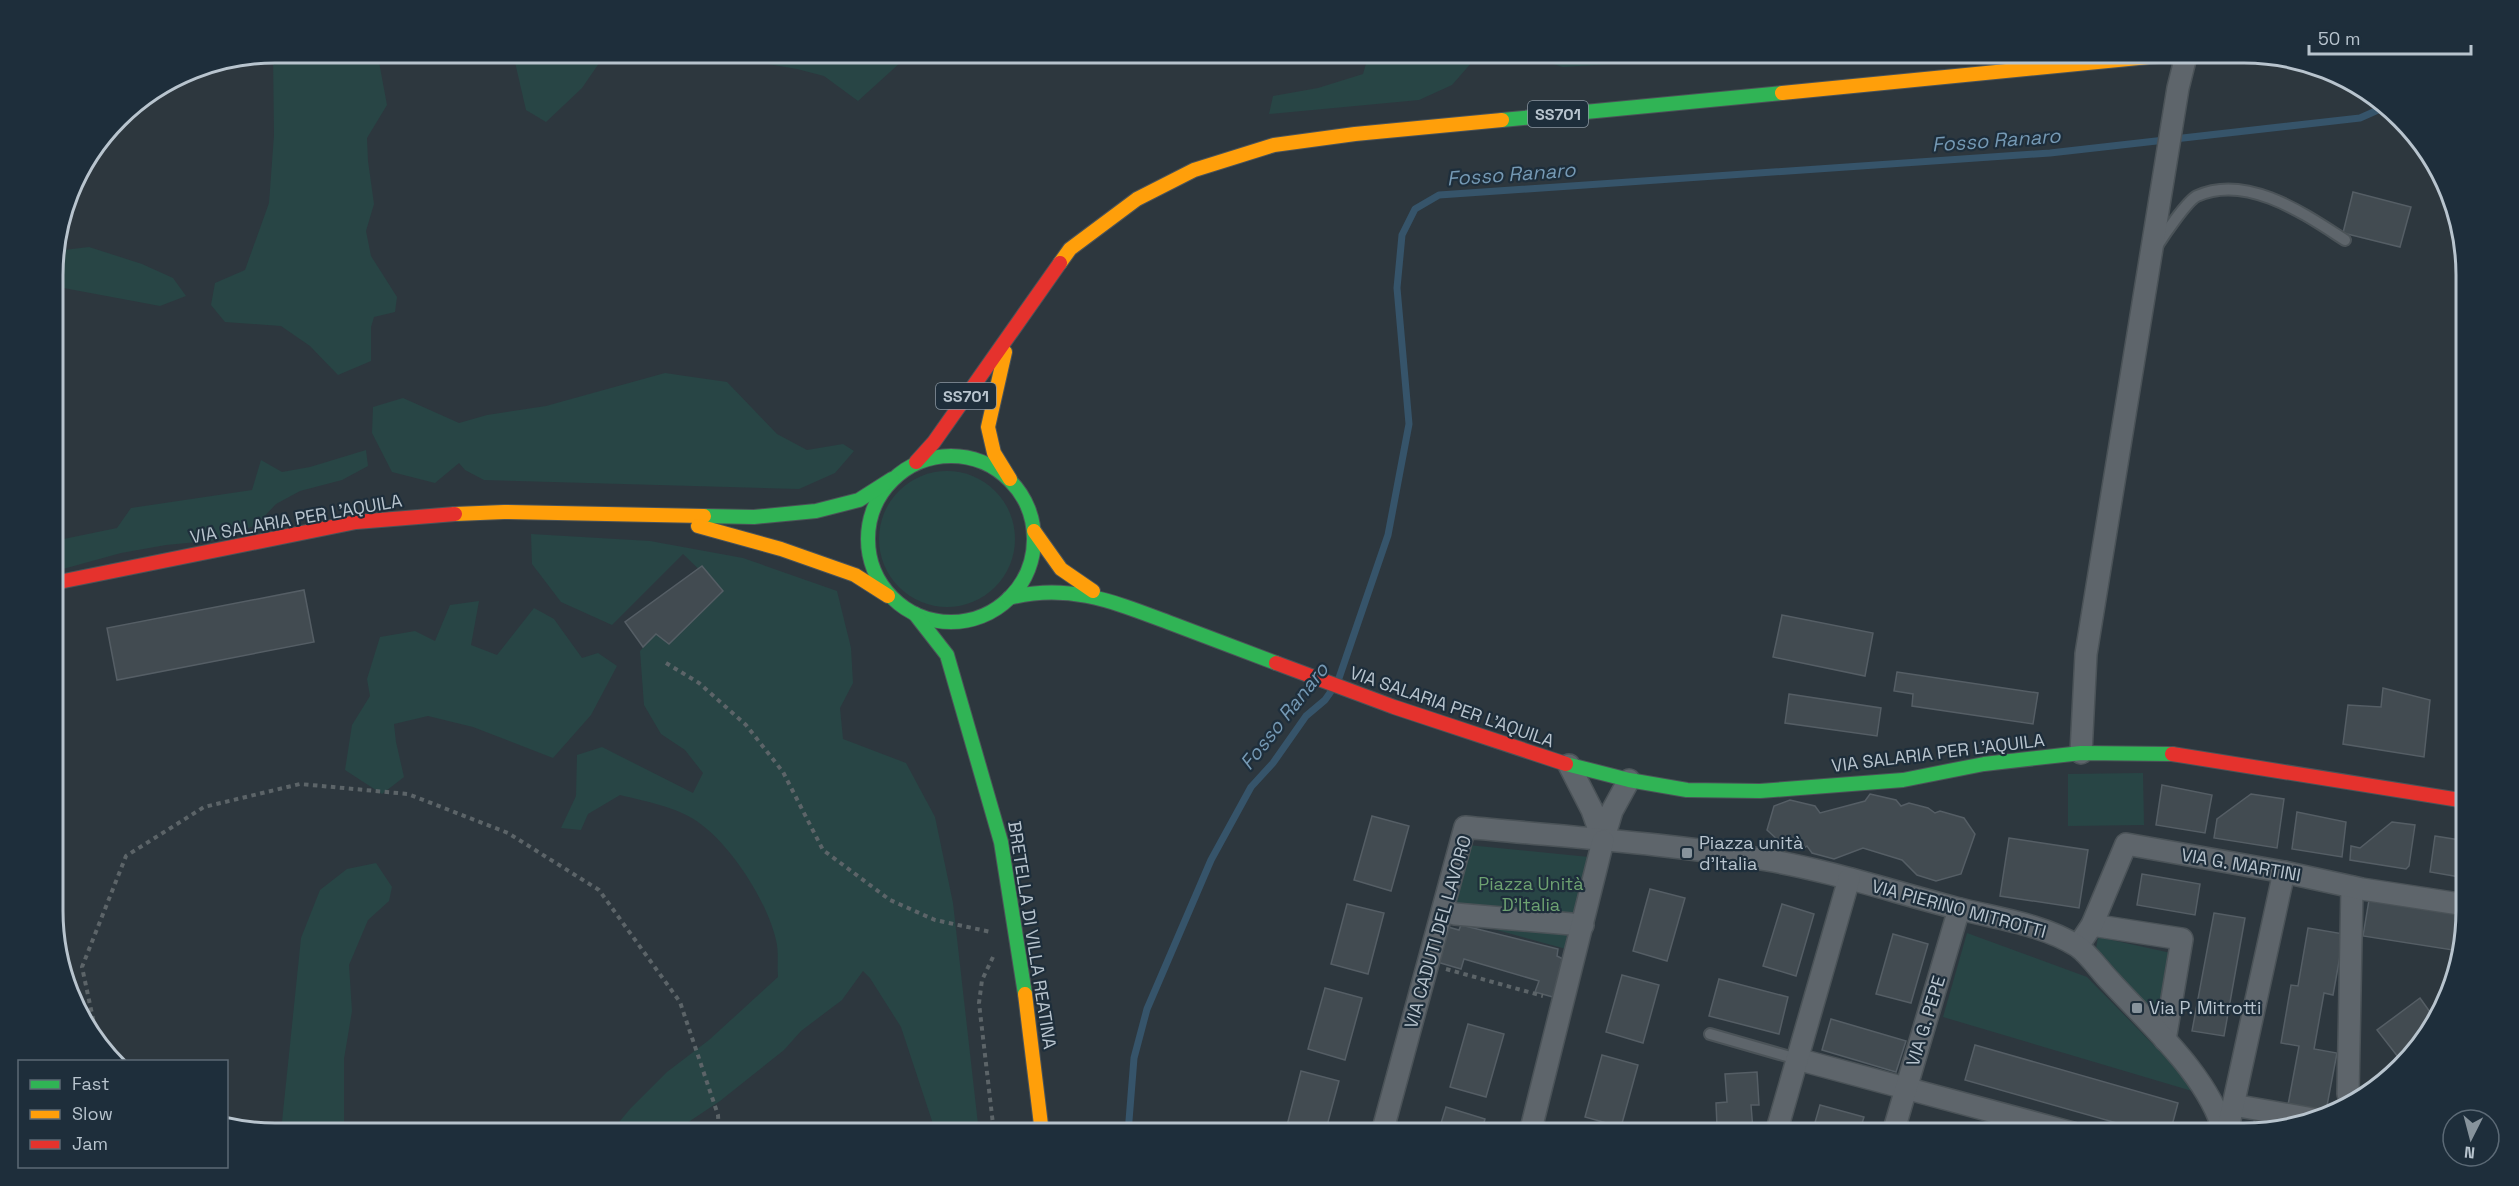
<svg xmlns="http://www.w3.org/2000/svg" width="2519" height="1186" viewBox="0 0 2519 1186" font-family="'Space Grotesk',sans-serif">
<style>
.green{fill:#284545}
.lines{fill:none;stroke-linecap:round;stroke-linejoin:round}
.stream{stroke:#36546a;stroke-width:7}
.building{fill:#424b51;stroke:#555e65;stroke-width:1.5}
.lane-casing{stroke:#4b5358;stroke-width:14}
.street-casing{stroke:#4b5358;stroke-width:24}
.fast-casing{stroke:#4b5358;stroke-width:16}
.slow-casing{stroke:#4b5358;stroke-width:16}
.jam-casing{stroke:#4b5358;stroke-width:16}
.path{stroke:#5c6468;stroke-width:4;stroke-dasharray:4.5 4.5;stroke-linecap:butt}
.lane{stroke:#5e656b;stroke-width:10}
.street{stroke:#5e656b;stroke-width:21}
.fast{stroke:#30b455;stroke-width:14}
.slow{stroke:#ff9f0a;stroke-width:14}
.jam{stroke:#e5322d;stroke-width:14}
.fast-bridge-casing{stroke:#4a5359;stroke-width:16;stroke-linecap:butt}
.fast-bridge{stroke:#30b455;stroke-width:14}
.poi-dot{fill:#87939c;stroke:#1e2e3b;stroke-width:2}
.labels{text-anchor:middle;stroke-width:4.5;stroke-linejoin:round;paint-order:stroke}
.shield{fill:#1e2e3b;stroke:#8a97a2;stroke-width:1.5}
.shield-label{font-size:16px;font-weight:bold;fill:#b8c4ce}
.street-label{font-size:18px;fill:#b8c4ce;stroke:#1e2e3b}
.poi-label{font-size:18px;fill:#b8c4ce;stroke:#1e2e3b;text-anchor:start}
.park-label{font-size:18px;fill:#6da171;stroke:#1e2e3b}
.water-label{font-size:20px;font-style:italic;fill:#7599b4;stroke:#1e2e3b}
.rim{fill:none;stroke:#b8c4ce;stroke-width:3}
</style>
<rect width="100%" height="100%" fill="#2d373e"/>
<!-- green -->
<g class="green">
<polygon points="273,53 373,53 379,62 387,105 367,138 368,161 374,204 366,231 371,256 397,297 395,312 374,317 371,327 371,361 338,375 310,346 281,326 225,322 211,305 215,283 245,270 269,203 274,135"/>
<polygon points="519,53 519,52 606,53 582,88 546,122 526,110 514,58"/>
<polygon points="739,53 899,53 901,62 858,101 824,76 797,69 762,63"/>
<polygon points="1369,53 1480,53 1452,85 1419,100 1269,114 1273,96 1318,88 1363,74"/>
<polygon points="1517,53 1888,53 1660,61 1563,67"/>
<polygon points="89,247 142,264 173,278 186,296 160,306 53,286 53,260 55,251"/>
<polygon points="665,373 727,382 777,434 807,450 843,444 854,451 835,473 799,489 484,480 465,470 459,463 435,483 392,472 372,433 373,407 403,398 459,423 487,415 546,406"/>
<polygon points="366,450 368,466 342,480 300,491 276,504 256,525 218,540 166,545 121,553 63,569 54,568 54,541 117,528 131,508 252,490 261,460 282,472 310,467"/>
<circle cx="947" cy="539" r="68"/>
<path d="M531 534 650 541 743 558 837 591 851 648 853 683 840 708 843 739 906 763 935 817 953 903 979 1133H936L901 1027 870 978 863 971 842 1000 801 1031 784 1050 720 1101 672 1133H610L630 1109 667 1072 709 1040 778 977C777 965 779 951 776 940 767 901 731 845 698 822 677 807 645 801 620 795L588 814 581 830 561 828 576 796 577 755 602 747 693 793 703 773 685 750 661 734 644 705 640 651 708 578 683 554 612 625 561 602 532 564Z"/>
<polygon points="479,601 471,645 497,655 534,608 554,619 582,658 598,653 617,666 591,715 553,758 473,727 428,716 394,724 396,742 404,777 382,794 345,770 352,725 370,696 367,679 380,637 415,631 435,641 450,605"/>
<polygon points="2143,773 2144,825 2068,826 2068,774"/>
<polygon points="1468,845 1589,857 1566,949 1450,917"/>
<polygon points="376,863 392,887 389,901 368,920 349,965 352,1011 344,1059 344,1133 283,1133 282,1122 301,938 320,890 347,869"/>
<polygon points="1967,933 2087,977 2188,1080 2192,1091 1943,1017"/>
<polygon points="2098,937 2171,953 2158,1018 2096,949"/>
</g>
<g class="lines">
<!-- stream -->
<g class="stream">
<polyline points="1339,678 1388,535 1409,424 1397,288 1402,235 1415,209 1439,195 2050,153 2360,118 2387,106"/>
<polyline points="1128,1133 1134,1058 1147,1009 1211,860 1251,787 1273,763 1306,716 1325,700 1332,690"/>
</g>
</g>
<!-- building -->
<g class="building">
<polygon points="2353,192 2411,207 2400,247 2343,233"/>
<polygon points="702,566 723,591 669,644 656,634 643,647 625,622"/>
<polygon points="304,590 314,642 117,680 107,628"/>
<polygon points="1782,615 1873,633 1865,676 1773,657"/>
<polygon points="1897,672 2038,693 2033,724 1912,706 1913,694 1894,691"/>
<polygon points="2383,688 2430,700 2424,757 2343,744 2348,705 2381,707"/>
<polygon points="1789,694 1881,708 1877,736 1785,723"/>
<polygon points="2162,785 2212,795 2205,833 2156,825"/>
<polygon points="1870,794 1896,800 1901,806 1909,803 1928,808 1935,813 1940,811 1964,818 1975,834 1961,874 1936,881 1917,875 1902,860 1863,848 1834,859 1812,853 1807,846 1802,849 1781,843 1767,830 1774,806 1790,800 1815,806 1820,813 1865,801"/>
<polygon points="2251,794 2284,799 2277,848 2214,838 2217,819"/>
<polygon points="2297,812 2346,822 2342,857 2292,849"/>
<polygon points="1372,816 1409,826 1391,891 1354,880"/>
<polygon points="2392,822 2415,825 2409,866 2406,869 2350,860 2351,846 2360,848"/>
<polygon points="2435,836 2466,841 2466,878 2430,872"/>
<polygon points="2009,838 2088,850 2079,908 2000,896"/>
<polygon points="2142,874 2200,884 2195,915 2137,905"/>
<polygon points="1650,889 1685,898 1667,961 1633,951"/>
<polygon points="2369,900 2466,914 2459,951 2363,936"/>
<polygon points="1347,904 1384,913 1368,974 1331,964"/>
<polygon points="1782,904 1814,914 1796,976 1763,966"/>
<polygon points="2214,913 2245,918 2224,1036 2192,1031"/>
<polygon points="1461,925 1558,949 1557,956 1565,960 1553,997 1535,992 1539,981 1464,959 1461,969 1437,962 1448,927 1459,930"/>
<polygon points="2308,928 2344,934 2333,995 2324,993 2314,1049 2337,1053 2326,1111 2288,1105 2299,1046 2281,1043 2291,985 2298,986"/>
<polygon points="1893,934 1928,944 1911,1003 1876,994"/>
<polygon points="1622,975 1659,985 1643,1043 1606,1032"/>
<polygon points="1719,979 1788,997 1779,1034 1709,1016"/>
<polygon points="1325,988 1362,998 1345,1060 1308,1049"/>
<polygon points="2420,998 2435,1019 2424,1037 2398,1057 2377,1030"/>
<polygon points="1831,1019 1906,1041 1896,1072 1822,1050"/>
<polygon points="1468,1024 1504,1034 1486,1097 1450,1087"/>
<polygon points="1975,1045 2178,1103 2170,1133 2152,1133 1965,1080"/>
<polygon points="1602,1055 1638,1065 1621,1127 1585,1117"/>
<polygon points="1301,1071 1339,1081 1325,1133 1285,1133"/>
<polygon points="1757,1072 1759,1105 1751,1105 1753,1130 1745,1131 1745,1133 1707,1133 1707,1126 1717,1126 1716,1103 1727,1102 1725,1074"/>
<polygon points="1820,1105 1864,1117 1859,1133 1812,1133"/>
<polygon points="1446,1107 1485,1119 1481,1133 1438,1133"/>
<polygon points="2255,1117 2287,1123 2286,1127 2252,1133"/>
</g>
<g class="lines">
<!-- lane casing -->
<g class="lane-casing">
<g id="lane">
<path d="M2157 246C2164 235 2187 201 2197 196 2247 173 2306 215 2345 240"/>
<polyline points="1710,1034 1797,1059"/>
</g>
</g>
<!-- street casing -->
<g class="street-casing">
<g id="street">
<polyline points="2081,753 2086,654 2178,88 2187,52"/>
<polyline points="1569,765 1592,810 1603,841 1612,811 1629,780"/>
<polyline points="2352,887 2348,1094 2354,1103"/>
<polyline points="1443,910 1455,914 1583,925"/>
<polyline points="2092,925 2182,939 2165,1040"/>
<polyline points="2078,946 2092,925 2126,844 2284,872 2362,889 2466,905"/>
<polyline points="1797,1059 2073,1133"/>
<polyline points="2233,1105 2319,1120"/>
<path d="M1382 1133 1465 827C1566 837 1667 843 1767 860 1831 871 1894 892 1956 908 1994 918 2043 924 2077 946 2089 954 2100 971 2111 982 2150 1025 2209 1076 2224 1133"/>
<polyline points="1530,1133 1603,841"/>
<polyline points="1776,1133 1849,879"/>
<polyline points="1893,1133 1959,909"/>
<polyline points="2227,1133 2284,872"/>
</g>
</g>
<!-- fast casing -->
<g class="fast-casing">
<g id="fast">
<polyline points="1502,120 1782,93"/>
<circle cx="951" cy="539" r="83"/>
<polyline points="704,516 754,517 816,511 859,500 892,479"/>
<path d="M1009 598C1069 582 1117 603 1173 624 1207 637 1242 650 1276 663"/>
<polyline points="915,614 947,655 1001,842 1025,994"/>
<polyline points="1566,764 1629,780 1687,790 1760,791 1903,780 1984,764 2081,753 2172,754"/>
</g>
</g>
<!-- slow casing -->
<g class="slow-casing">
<g id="slow">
<polyline points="1782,93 2169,55"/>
<polyline points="1060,263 1070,249 1137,199 1194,170 1274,145 1355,134 1502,120"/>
<polyline points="1005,352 988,427 994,453 1010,479"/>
<polyline points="455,514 504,512 704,516"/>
<polyline points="698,526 781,549 855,575 888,596"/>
<polyline points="1034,531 1061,569 1093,591"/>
<polyline points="1025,994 1042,1133"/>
</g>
</g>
<!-- jam casing -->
<g class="jam-casing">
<g id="jam">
<polyline points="916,462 934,442 1060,263"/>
<polyline points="54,583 356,522 455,514"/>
<polyline points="1276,663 1394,707 1566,764"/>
<polyline points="2172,754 2466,801"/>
</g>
</g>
<!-- path -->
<g class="path">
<polyline points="666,663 699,683 746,725 783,772 823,850 890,900 935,920 991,932"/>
<polyline points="993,957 982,980 979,1003 994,1133"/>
<polyline points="1446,969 1543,996"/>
<polyline points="99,1047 82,967 126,856 204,807 300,784 408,794 508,833 599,890 680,1002 718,1115 719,1133"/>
</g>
<!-- lane -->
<use href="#lane" class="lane"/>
<!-- street -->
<use href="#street" class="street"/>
<!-- fast -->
<use href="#fast" class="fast"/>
<!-- slow -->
<use href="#slow" class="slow"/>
<!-- jam -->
<use href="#jam" class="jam"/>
<!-- fast-bridge casing -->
<g class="fast-bridge-casing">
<polyline id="fast-bridge" points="2169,55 2197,52"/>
</g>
<!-- fast-bridge -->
<use href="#fast-bridge" class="fast-bridge"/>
</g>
<!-- markers -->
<g class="poi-dot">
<rect x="1681" y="847" width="12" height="12" rx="3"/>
<rect x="2131" y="1002" width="12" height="12" rx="3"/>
</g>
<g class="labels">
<!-- shield labels -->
<g class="shield">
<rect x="1528" y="101" width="60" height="26" rx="4.5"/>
<rect x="936" y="383" width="60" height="26" rx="4.5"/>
</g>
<g class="shield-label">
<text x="1558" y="120">SS701</text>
<text x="966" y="402">SS701</text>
</g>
<!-- street labels -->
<g class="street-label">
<text transform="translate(296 519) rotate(-10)" y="6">VIA SALARIA PER L'AQUILA</text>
<text transform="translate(1452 707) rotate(19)" y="6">VIA SALARIA PER L'AQUILA</text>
<text transform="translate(1938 753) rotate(-7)" y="6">VIA SALARIA PER L'AQUILA</text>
<text transform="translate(2241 865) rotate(10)" y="6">VIA G. MARTINI</text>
<text transform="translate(1959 909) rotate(15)" y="6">VIA PIERINO MITROTTI</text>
<text transform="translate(1438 932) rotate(-74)" y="6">VIA CADUTI DEL LAVORO</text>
<text transform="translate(1032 935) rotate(81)" y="6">BRETELLA DI VILLA REATINA</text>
<text transform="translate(1926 1021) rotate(-73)" y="6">VIA G. PEPE</text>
</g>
<!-- poi labels -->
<g class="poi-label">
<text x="1699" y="849">Piazza unità<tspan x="1699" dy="21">d'Italia</tspan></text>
<text x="2149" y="1014">Via P. Mitrotti</text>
</g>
<!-- park labels -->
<g class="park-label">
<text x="1531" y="890">Piazza Unità<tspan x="1531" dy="21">D'Italia</tspan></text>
</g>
<!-- water labels -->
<g class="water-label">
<text transform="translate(1996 140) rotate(-4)" y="7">Fosso Ranaro</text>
<text transform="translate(1511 174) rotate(-4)" y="7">Fosso Ranaro</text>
<text transform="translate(1284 716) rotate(-52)" y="7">Fosso Ranaro</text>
</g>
</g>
<!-- crop -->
<path d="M0 0H2519V1186H0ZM275 63H2244A212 212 0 0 1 2456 275V911A212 212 0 0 1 2244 1123H275A212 212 0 0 1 63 911V275A212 212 0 0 1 275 63Z" fill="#1e2e3b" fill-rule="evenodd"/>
<path class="rim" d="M275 63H2244A212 212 0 0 1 2456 275V911A212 212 0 0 1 2244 1123H275A212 212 0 0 1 63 911V275A212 212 0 0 1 275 63Z"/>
<!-- legend -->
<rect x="18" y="1060" width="210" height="108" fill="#1e2e3b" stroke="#5c6a76" stroke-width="1.5"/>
<rect x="30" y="1080" width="30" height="9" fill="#30b455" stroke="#5c6a76" stroke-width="1.5"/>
<text x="72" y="1090" font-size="18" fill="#b8c4ce">Fast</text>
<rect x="30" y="1110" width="30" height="9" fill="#ff9f0a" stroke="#5c6a76" stroke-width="1.5"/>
<text x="72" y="1120" font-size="18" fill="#b8c4ce">Slow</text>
<rect x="30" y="1140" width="30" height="9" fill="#e5322d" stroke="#5c6a76" stroke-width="1.5"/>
<text x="72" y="1150" font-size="18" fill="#b8c4ce">Jam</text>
<!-- north arrow -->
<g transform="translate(2471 1138) rotate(186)"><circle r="28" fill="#1e2e3b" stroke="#5c6a76" stroke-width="1.5"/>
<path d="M0-4.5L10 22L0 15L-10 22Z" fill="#87939c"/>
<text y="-9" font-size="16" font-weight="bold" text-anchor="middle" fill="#b8c4ce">N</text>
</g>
<!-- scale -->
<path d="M2309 45v9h162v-9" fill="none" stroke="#b8c4ce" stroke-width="3"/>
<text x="2318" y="45" font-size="18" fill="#b8c4ce" stroke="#1e2e3b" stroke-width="4.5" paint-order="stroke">50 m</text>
</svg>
